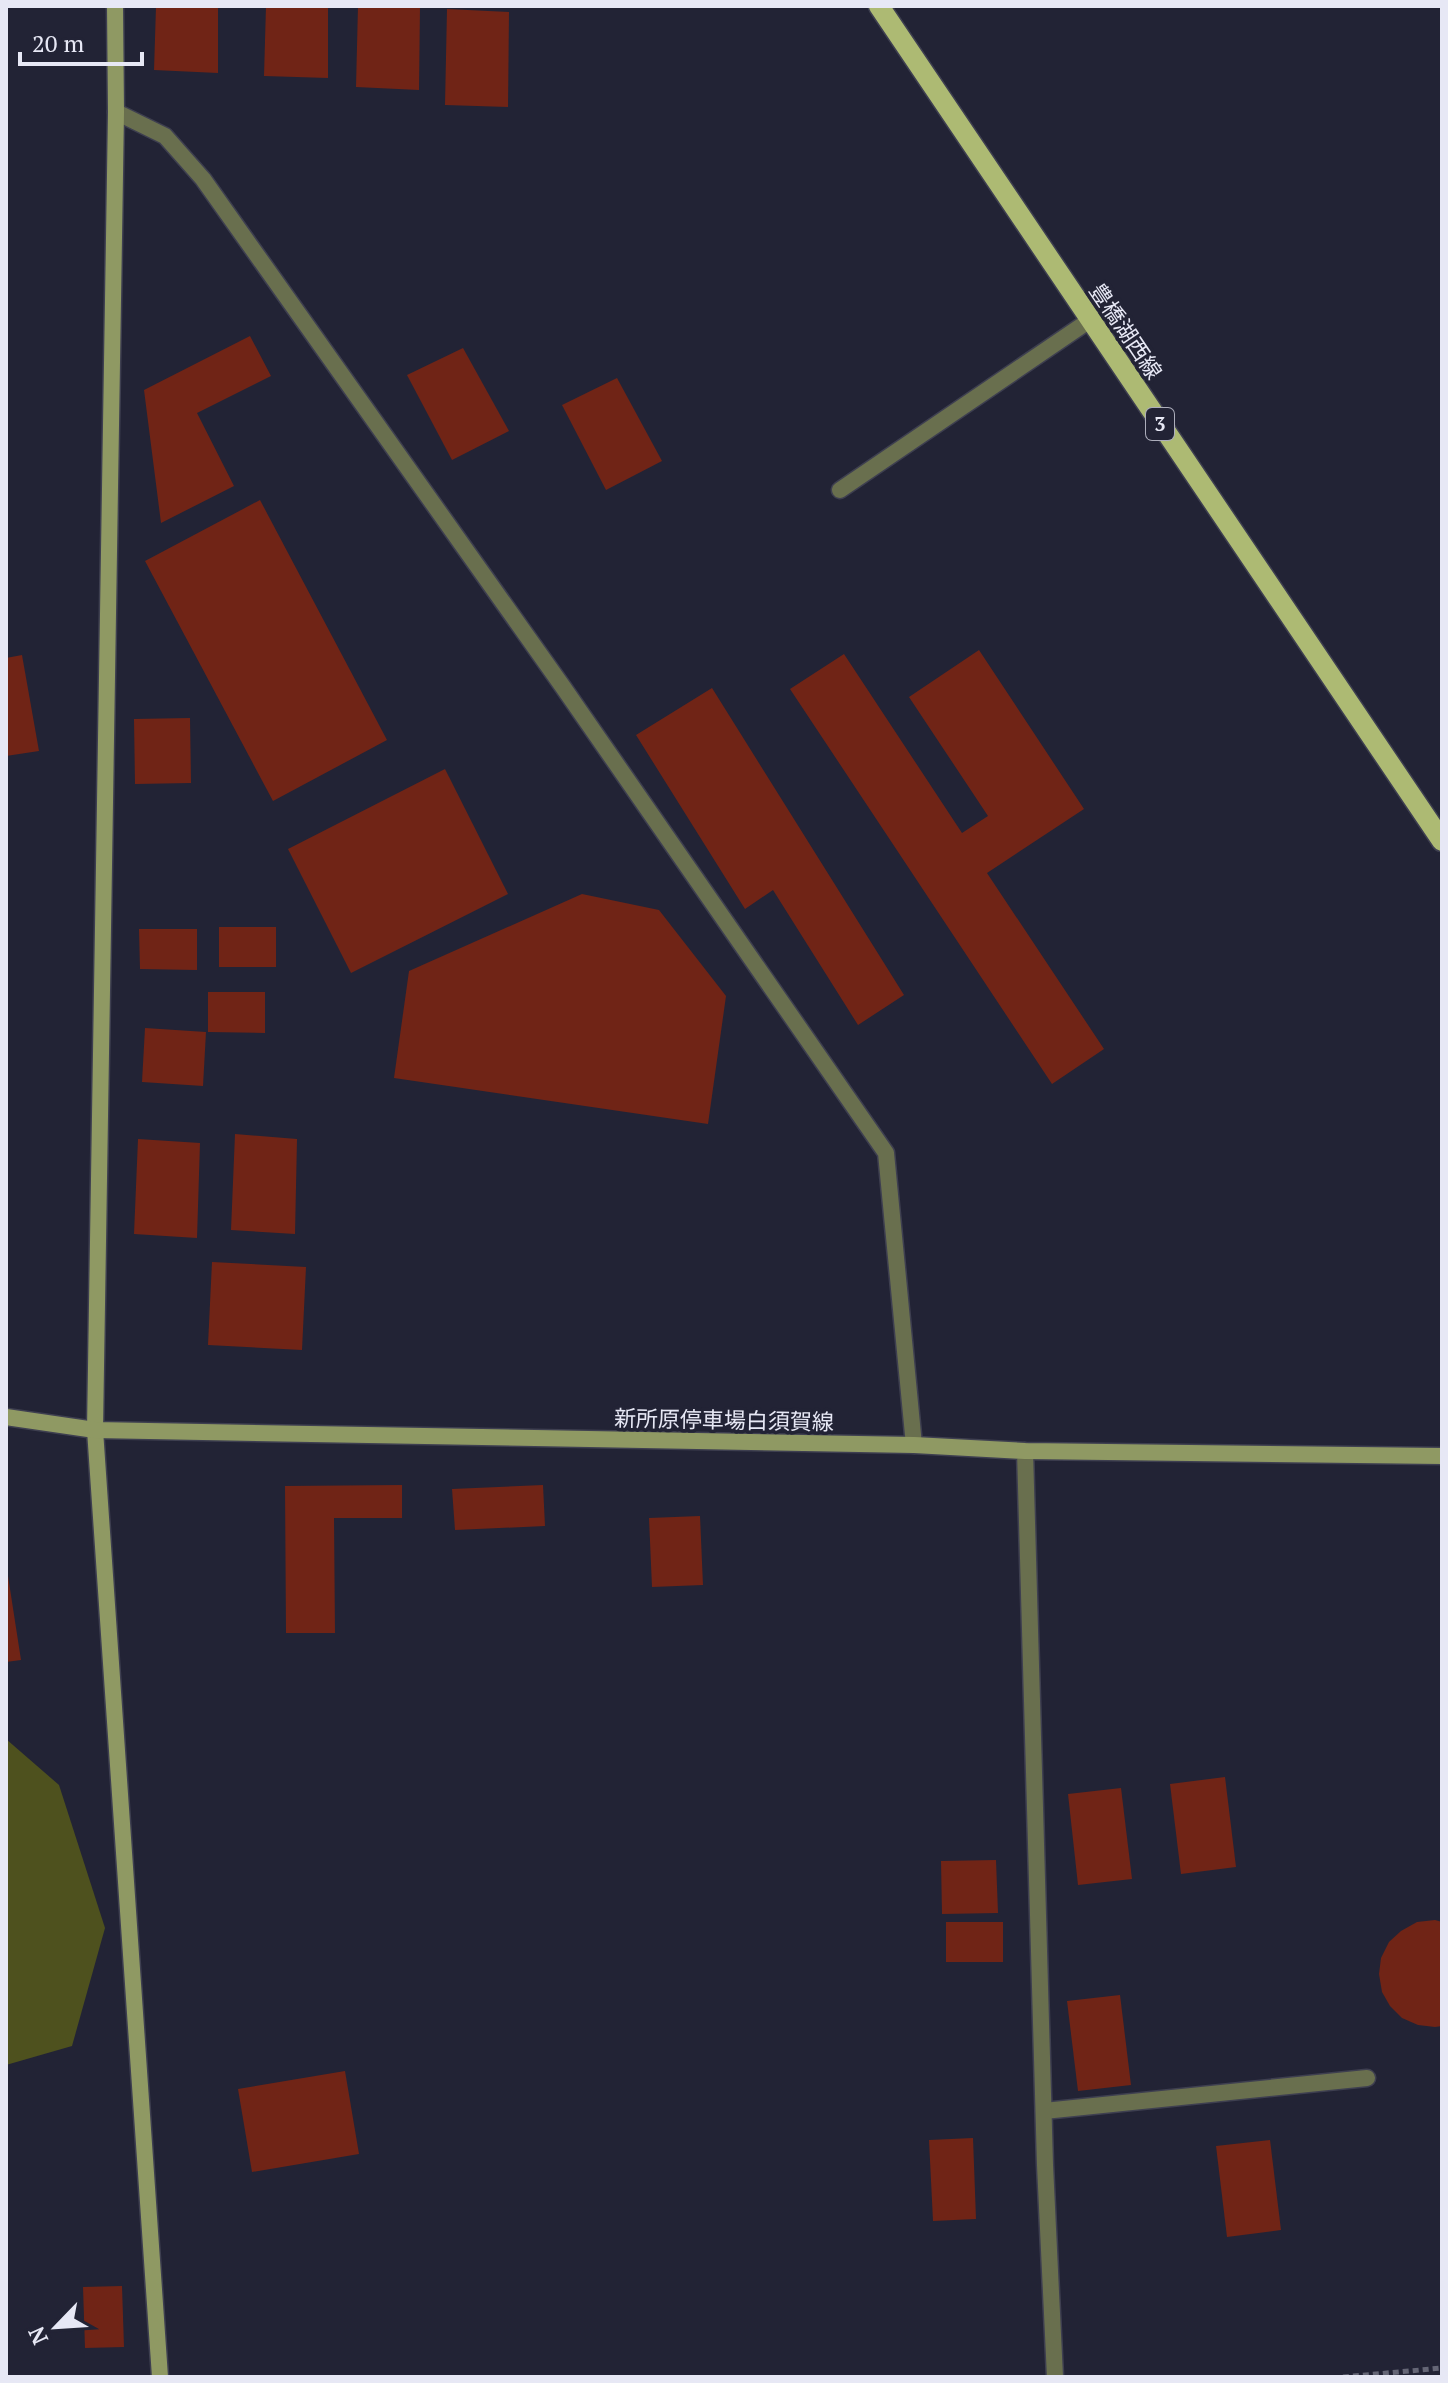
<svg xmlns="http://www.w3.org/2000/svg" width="1448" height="2383" viewBox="0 0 1448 2383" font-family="'PT Serif','Noto Sans JP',serif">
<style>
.green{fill:#4e511e}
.building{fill:#702416}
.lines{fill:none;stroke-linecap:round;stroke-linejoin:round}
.lane-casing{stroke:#3e3f50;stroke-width:19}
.street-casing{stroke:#3e3f50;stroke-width:19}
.secondary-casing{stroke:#3e3f50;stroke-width:19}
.primary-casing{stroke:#3e3f50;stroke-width:23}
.path{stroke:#656676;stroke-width:5;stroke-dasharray:6 4;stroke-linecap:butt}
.lane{stroke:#696f4e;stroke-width:16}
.street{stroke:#696f4e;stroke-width:16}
.secondary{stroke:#8f9963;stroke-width:16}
.primary{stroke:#adba73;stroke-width:20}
.labels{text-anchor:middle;stroke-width:7;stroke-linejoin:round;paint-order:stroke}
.shield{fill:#222335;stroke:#acadbb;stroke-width:2}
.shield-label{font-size:20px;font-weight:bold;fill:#e7e8f5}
.street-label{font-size:22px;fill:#e7e8f5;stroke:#222335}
</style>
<rect width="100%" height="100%" fill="#222335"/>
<!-- green -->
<polygon class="green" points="6,1739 59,1785 105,1928 72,2046 6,2065"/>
<!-- building -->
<g class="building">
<polygon points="156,6 218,6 218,73 154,70"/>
<polygon points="266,6 328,6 328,78 264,76"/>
<polygon points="358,6 420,6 419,90 356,87"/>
<polygon points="447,9 509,12 508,107 445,105"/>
<polygon points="250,336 271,376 197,413 234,486 161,523 144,390"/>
<polygon points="463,348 509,431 452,460 407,375"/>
<polygon points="617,378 662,461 606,490 562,405"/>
<polygon points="260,500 387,740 273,801 145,561"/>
<polygon points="979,650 1084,809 987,873 1104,1049 1052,1084 790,689 844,654 962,833 988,816 909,697"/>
<polygon points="22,655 39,751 6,756 6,658"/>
<polygon points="712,688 904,995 858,1025 773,890 745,909 636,735"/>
<polygon points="190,718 191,783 135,784 134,719"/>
<polygon points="445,769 508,894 351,973 288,849"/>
<polygon points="582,894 659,910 726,996 708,1124 394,1078 409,971"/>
<rect x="219" y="927" width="57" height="40"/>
<polygon points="139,929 197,929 197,970 140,969"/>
<polygon points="208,992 265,992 265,1033 208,1032"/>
<polygon points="145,1028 206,1032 203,1086 142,1082"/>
<polygon points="235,1134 297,1139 295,1234 231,1230"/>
<polygon points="138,1139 200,1143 197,1238 134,1234"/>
<polygon points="212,1262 306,1267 302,1350 208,1345"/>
<polygon points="402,1485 402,1518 334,1518 335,1633 286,1633 285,1486"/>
<polygon points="543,1485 545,1526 455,1530 452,1489"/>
<polygon points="700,1516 703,1585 652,1587 649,1518"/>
<polygon points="6,1563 21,1660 6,1662"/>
<polygon points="1225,1777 1236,1867 1181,1874 1170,1784"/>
<polygon points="1121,1788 1132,1879 1078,1885 1068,1794"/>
<polygon points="996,1860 998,1913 942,1914 941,1861"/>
<polygon points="1435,1920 1442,1922 1442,2026 1435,2027 1418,2025 1402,2018 1390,2006 1382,1992 1379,1974 1381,1958 1389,1942 1401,1931 1417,1922"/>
<rect x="946" y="1922" width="57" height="40"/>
<polygon points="1120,1995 1131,2085 1078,2091 1067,2001"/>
<polygon points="345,2071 359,2154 252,2172 238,2089"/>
<polygon points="973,2138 976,2219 933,2221 929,2140"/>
<polygon points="1270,2140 1281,2230 1227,2237 1216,2146"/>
<polygon points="122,2286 124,2347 85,2348 83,2287"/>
</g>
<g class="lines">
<!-- lane casing -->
<g class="lane-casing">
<g id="lane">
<polyline points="840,490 1090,320"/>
<polyline points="1044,2111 1367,2078"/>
</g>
</g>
<!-- street casing -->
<g class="street-casing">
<g id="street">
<polyline points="116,112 165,136 203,179 563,687 886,1153 914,1445"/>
<polyline points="1025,1451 1045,2165 1055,2377"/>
</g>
</g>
<!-- secondary casing -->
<g class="secondary-casing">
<g id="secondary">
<polyline points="115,6 116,112 95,1430 160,2377"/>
<polyline points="6,1417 95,1430 914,1445 1025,1451 1442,1456"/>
</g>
</g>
<!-- primary casing -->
<g class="primary-casing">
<polyline id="primary" points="879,6 1442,841"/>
</g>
<!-- path -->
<polyline class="path" points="1343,2377 1442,2368"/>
<!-- lane -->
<use href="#lane" class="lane"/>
<!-- street -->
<use href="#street" class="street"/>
<!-- secondary -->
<use href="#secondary" class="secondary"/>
<!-- primary -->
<use href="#primary" class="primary"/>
</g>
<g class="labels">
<!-- shield labels -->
<rect class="shield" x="1146" y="408" width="28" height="32" rx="6"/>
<g class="shield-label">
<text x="1160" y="431">3</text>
</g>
<!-- street labels -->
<g class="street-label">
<text transform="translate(1126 331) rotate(56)" y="8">豊橋湖西線</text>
<text transform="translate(724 1420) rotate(1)" y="8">新所原停車場白須賀線</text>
</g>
</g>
<!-- border -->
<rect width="1448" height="2383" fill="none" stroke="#e7e8f5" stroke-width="16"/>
<!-- north arrow -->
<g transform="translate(56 2327) rotate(245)" stroke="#222335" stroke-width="6" paint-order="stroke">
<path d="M0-6L14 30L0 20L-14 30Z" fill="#e7e8f5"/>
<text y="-12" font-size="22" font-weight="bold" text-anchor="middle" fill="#e7e8f5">N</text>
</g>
<!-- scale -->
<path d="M20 52v12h122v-12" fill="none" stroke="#e7e8f5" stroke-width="4"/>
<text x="32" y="52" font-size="24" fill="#e7e8f5" stroke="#222335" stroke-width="6" paint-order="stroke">20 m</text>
</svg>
